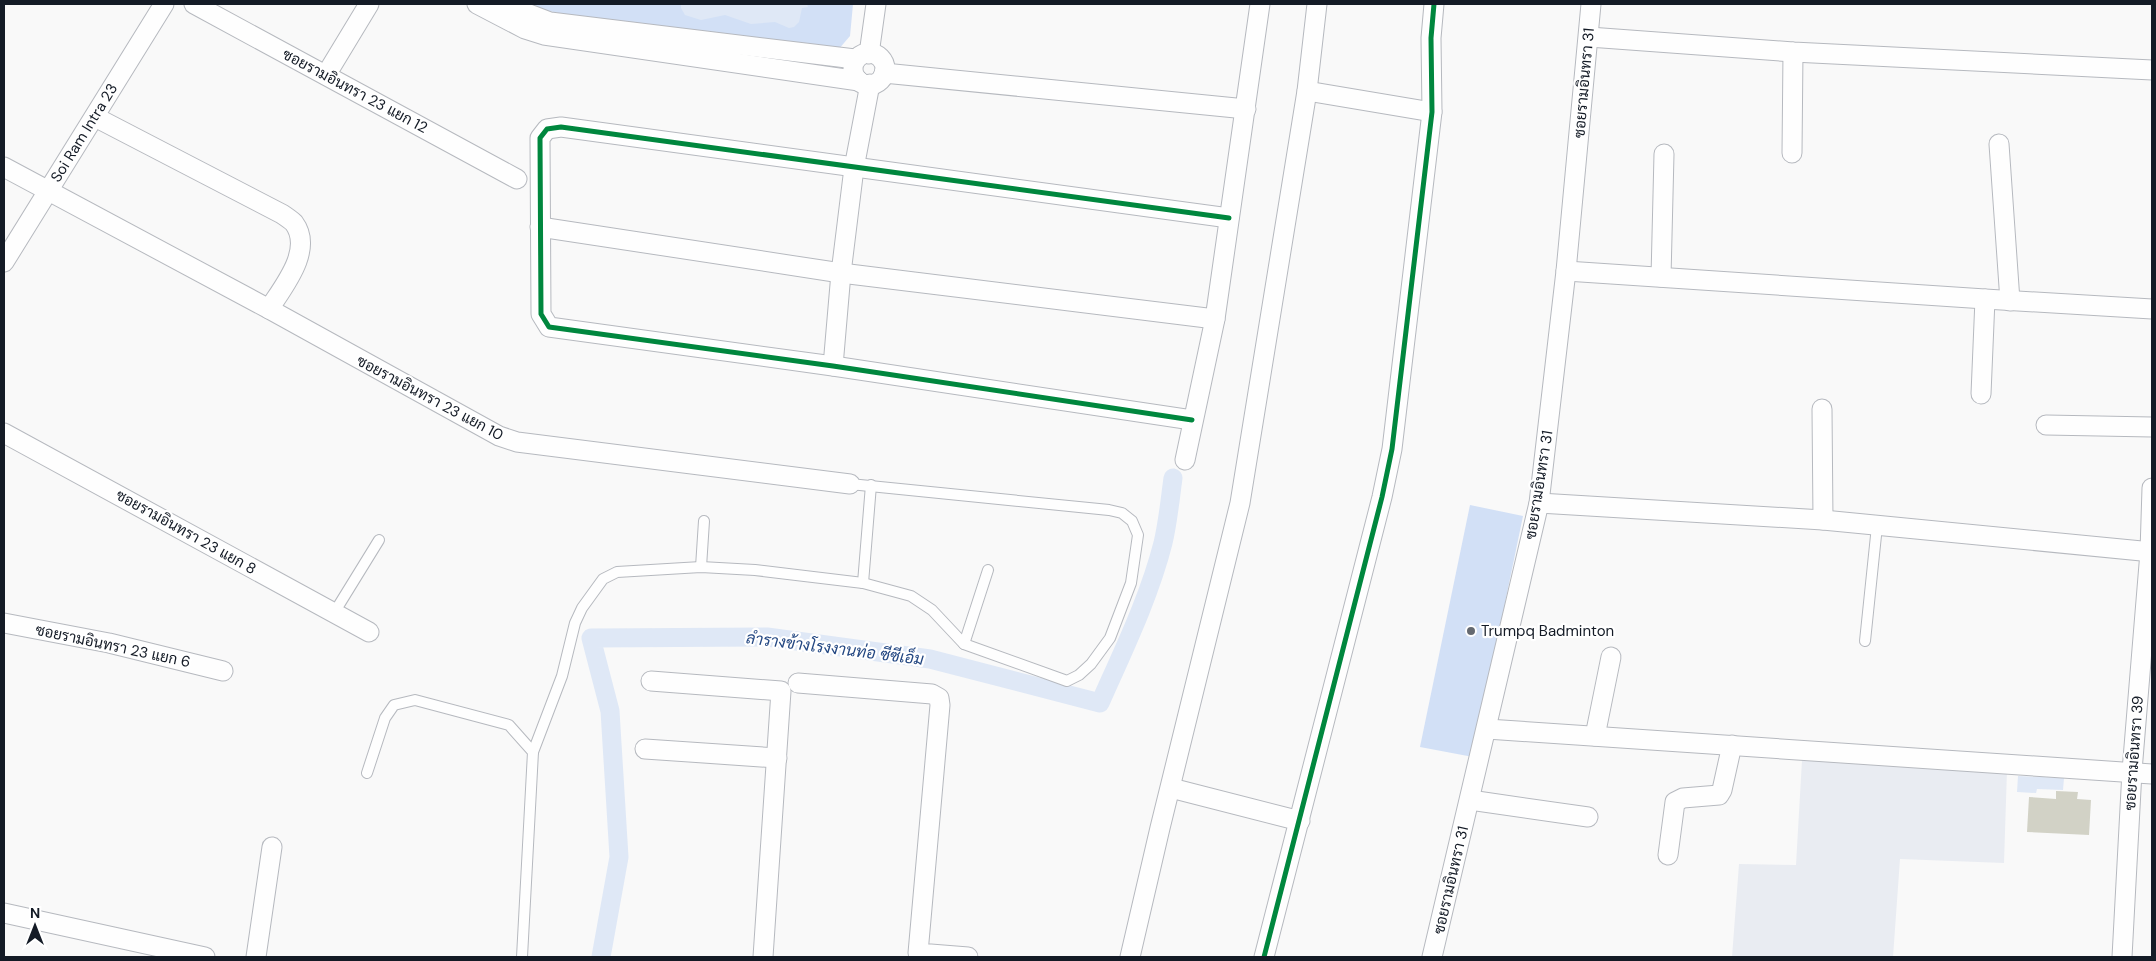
<svg xmlns="http://www.w3.org/2000/svg" width="2156" height="961" viewBox="0 0 2156 961" font-family="'DM Sans',Sarabun,sans-serif">
<style>
.built{fill:#e9ecf2}
.green{fill:#d2e0f6}
.water{fill:#dfe8f6}
.lines{fill:none;stroke-linecap:round;stroke-linejoin:round}
.canal{stroke:#dfe8f6;stroke-width:19}
.building{fill:#d2d2c6}
.service-casing{stroke:#b6b9bf;stroke-width:12}
.minor-casing{stroke:#b6b9bf;stroke-width:21}
.service{stroke:#fefefe;stroke-width:10}
.minor{stroke:#fefefe;stroke-width:19}
.cycleway-casing{stroke:#fff;stroke-width:8}
.cycleway{stroke:#00873e;stroke-width:5}
.poi-dot{fill:#646970;stroke:#fff;stroke-width:2}
.labels{text-anchor:middle;stroke-width:4.5;stroke-linejoin:round;paint-order:stroke}
.street-label{font-size:15px;fill:#141b26;stroke:#fff}
.poi-label{font-size:15px;fill:#141b26;stroke:#fff;text-anchor:start}
.water-label{font-size:16px;font-style:italic;fill:#234782;stroke:#fff}
</style>
<rect width="100%" height="100%" fill="#f9f9f9"/>
<!-- built -->
<polygon class="built" points="1802,760 2007,770 2004,863 1900,859 1893,957 1732,957 1739,864 1796,865"/>
<!-- green -->
<g class="green">
<polygon points="536,4 853,4 850,36 838,50 583,18 534,8"/>
<polygon points="1470,505 1523,516 1473,757 1420,747"/>
</g>
<!-- water -->
<g class="water">
<polygon points="681,4 807,4 808,7 802,8 799,22 794,27 789,28 775,22 751,24 725,15 701,20 685,15 681,8"/>
<polygon points="2018,776 2064,778 2063,790 2037,789 2036,793 2017,792"/>
</g>
<g class="lines">
<!-- canal -->
<path class="canal" d="M601 957 619 857 610 711 591 638 767 637 930 659 1100 703C1123 651 1149 598 1163 543 1168 522 1170 500 1173 478"/>
</g>
<!-- building -->
<polygon class="building" points="2056,791 2078,792 2077,799 2091,800 2089,835 2027,832 2029,797 2056,799"/>
<g class="lines">
<!-- service casing -->
<g class="service-casing">
<g id="service">
<polyline points="701,567 704,521"/>
<polyline points="863,583 871,485"/>
<polyline points="334,613 379,540"/>
<polyline points="1865,641 1877,526"/>
<polyline points="964,644 988,570"/>
<polyline points="533,752 562,676 575,623 582,608 603,579 617,572 701,567 755,570 863,583 911,596 932,610 964,644 1067,681 1079,675 1091,664 1110,638 1131,583 1138,535 1132,521 1122,513 1109,510 850,484"/>
<polyline points="367,773 385,718 394,705 415,700 509,725 533,752 522,957"/>
</g>
</g>
<!-- minor casing -->
<g class="minor-casing">
<g id="minor">
<polyline points="194,4 517,179"/>
<polyline points="477,4 525,29 544,35 859,81"/>
<polyline points="503,4 550,22 855,59"/>
<polyline points="1589,37 1793,52 2152,70"/>
<circle cx="869" cy="69" r="16"/>
<polyline points="869,54 876,4"/>
<polyline points="884,73 1246,109"/>
<polyline points="326,75 369,4"/>
<polyline points="1307,91 1432,112"/>
<path d="M95 117 282 214C285 216 291 220 294 223 314 250 283 287 269 309"/>
<polyline points="1999,144 2010,301"/>
<polyline points="1792,153 1793,52"/>
<polyline points="4,167 269,309 499,436 517,442 850,484"/>
<polyline points="540,227 841,273 1215,319"/>
<path id="s1" d="M4 262 164 4"/>
<polyline points="1566,271 1985,299 2152,309"/>
<polyline points="1661,277 1664,154"/>
<polyline points="833,366 841,273 854,168 870,84"/>
<polyline points="1981,394 1985,299"/>
<polyline points="1822,409 1823,520"/>
<polyline points="1192,420 833,366 549,327 541,314 540,138 547,129 561,127 1229,218"/>
<polyline points="2046,425 2152,427"/>
<polyline points="4,433 369,632"/>
<polyline points="1185,460 1215,319 1260,4"/>
<polyline points="1539,503 1823,520 2152,552"/>
<polyline points="4,623 109,643 223,671"/>
<polyline points="651,681 781,691 763,957"/>
<polyline points="798,683 932,694 939,698 940,705 918,953 968,957"/>
<polyline points="1487,729 2152,774"/>
<polyline points="1595,736 1611,657"/>
<polyline points="645,749 777,758"/>
<polyline points="1171,788 1300,821"/>
<polyline points="1470,800 1588,817"/>
<polyline points="1668,855 1675,802 1683,798 1719,795 1722,790 1732,745"/>
<polyline points="4,913 205,957"/>
<polyline points="256,957 272,847"/>
<polyline points="1130,957 1160,828 1240,503 1307,91 1317,4"/>
<polyline points="1264,957 1382,497 1392,449 1432,112 1431,38 1434,4"/>
<polyline points="1432,957 1539,503 1566,271 1591,4"/>
<polyline points="2122,957 2132,771 2150,552 2152,488"/>
</g>
</g>
<!-- service -->
<use href="#service" class="service"/>
<!-- minor -->
<use href="#minor" class="minor"/>
<!-- cycleway casing -->
<g class="cycleway-casing">
<g id="cycleway">
<polyline points="1192,420 833,366 549,327 541,314 540,138 547,129 561,127 1229,218"/>
<polyline points="1264,957 1382,497 1392,449 1432,112 1431,38 1434,4"/>
</g>
</g>
<!-- cycleway -->
<use href="#cycleway" class="cycleway"/>
</g>
<!-- markers -->
<circle class="poi-dot" cx="1471" cy="631" r="5"/>
<g class="labels">
<!-- street labels -->
<g class="street-label">
<text transform="translate(1584 83) rotate(-85)" y="5">ซอยรามอินทรา 31</text>
<text transform="translate(355 91) rotate(28)" y="5">ซอยรามอินทรา 23 แยก 12</text>
<text dy="5" stroke="none"><textPath href="#s1" startOffset="152">Soi Ram Intra 23</textPath></text>
<text transform="translate(430 398) rotate(28)" y="5">ซอยรามอินทรา 23 แยก 10</text>
<text transform="translate(1539 485) rotate(-81)" y="5">ซอยรามอินทรา 31</text>
<text transform="translate(186 532) rotate(29)" y="5">ซอยรามอินทรา 23 แยก 8</text>
<text transform="translate(113 646) rotate(12)" y="5">ซอยรามอินทรา 23 แยก 6</text>
<text transform="translate(2134 753) rotate(-86)" y="5">ซอยรามอินทรา 39</text>
<text transform="translate(1451 880) rotate(-77)" y="5">ซอยรามอินทรา 31</text>
</g>
<!-- poi labels -->
<g class="poi-label">
<text x="1481" y="636">Trumpq Badminton</text>
</g>
<!-- water labels -->
<g class="water-label">
<text transform="translate(835 648) rotate(7)" y="6">ลำรางข้างโรงงานท่อ ซีซีเอ็ม</text>
</g>
</g>
<!-- border -->
<rect width="2156" height="961" fill="none" stroke="#141b26" stroke-width="10"/>
<!-- north arrow -->
<g transform="translate(35 926)" stroke="#ffffff" stroke-width="4" paint-order="stroke">
<path d="M0-4L9 19L0 12L-9 19Z" fill="#141b26"/>
<text y="-8" font-size="14" font-weight="bold" text-anchor="middle" fill="#141b26">N</text>
</g>
</svg>
